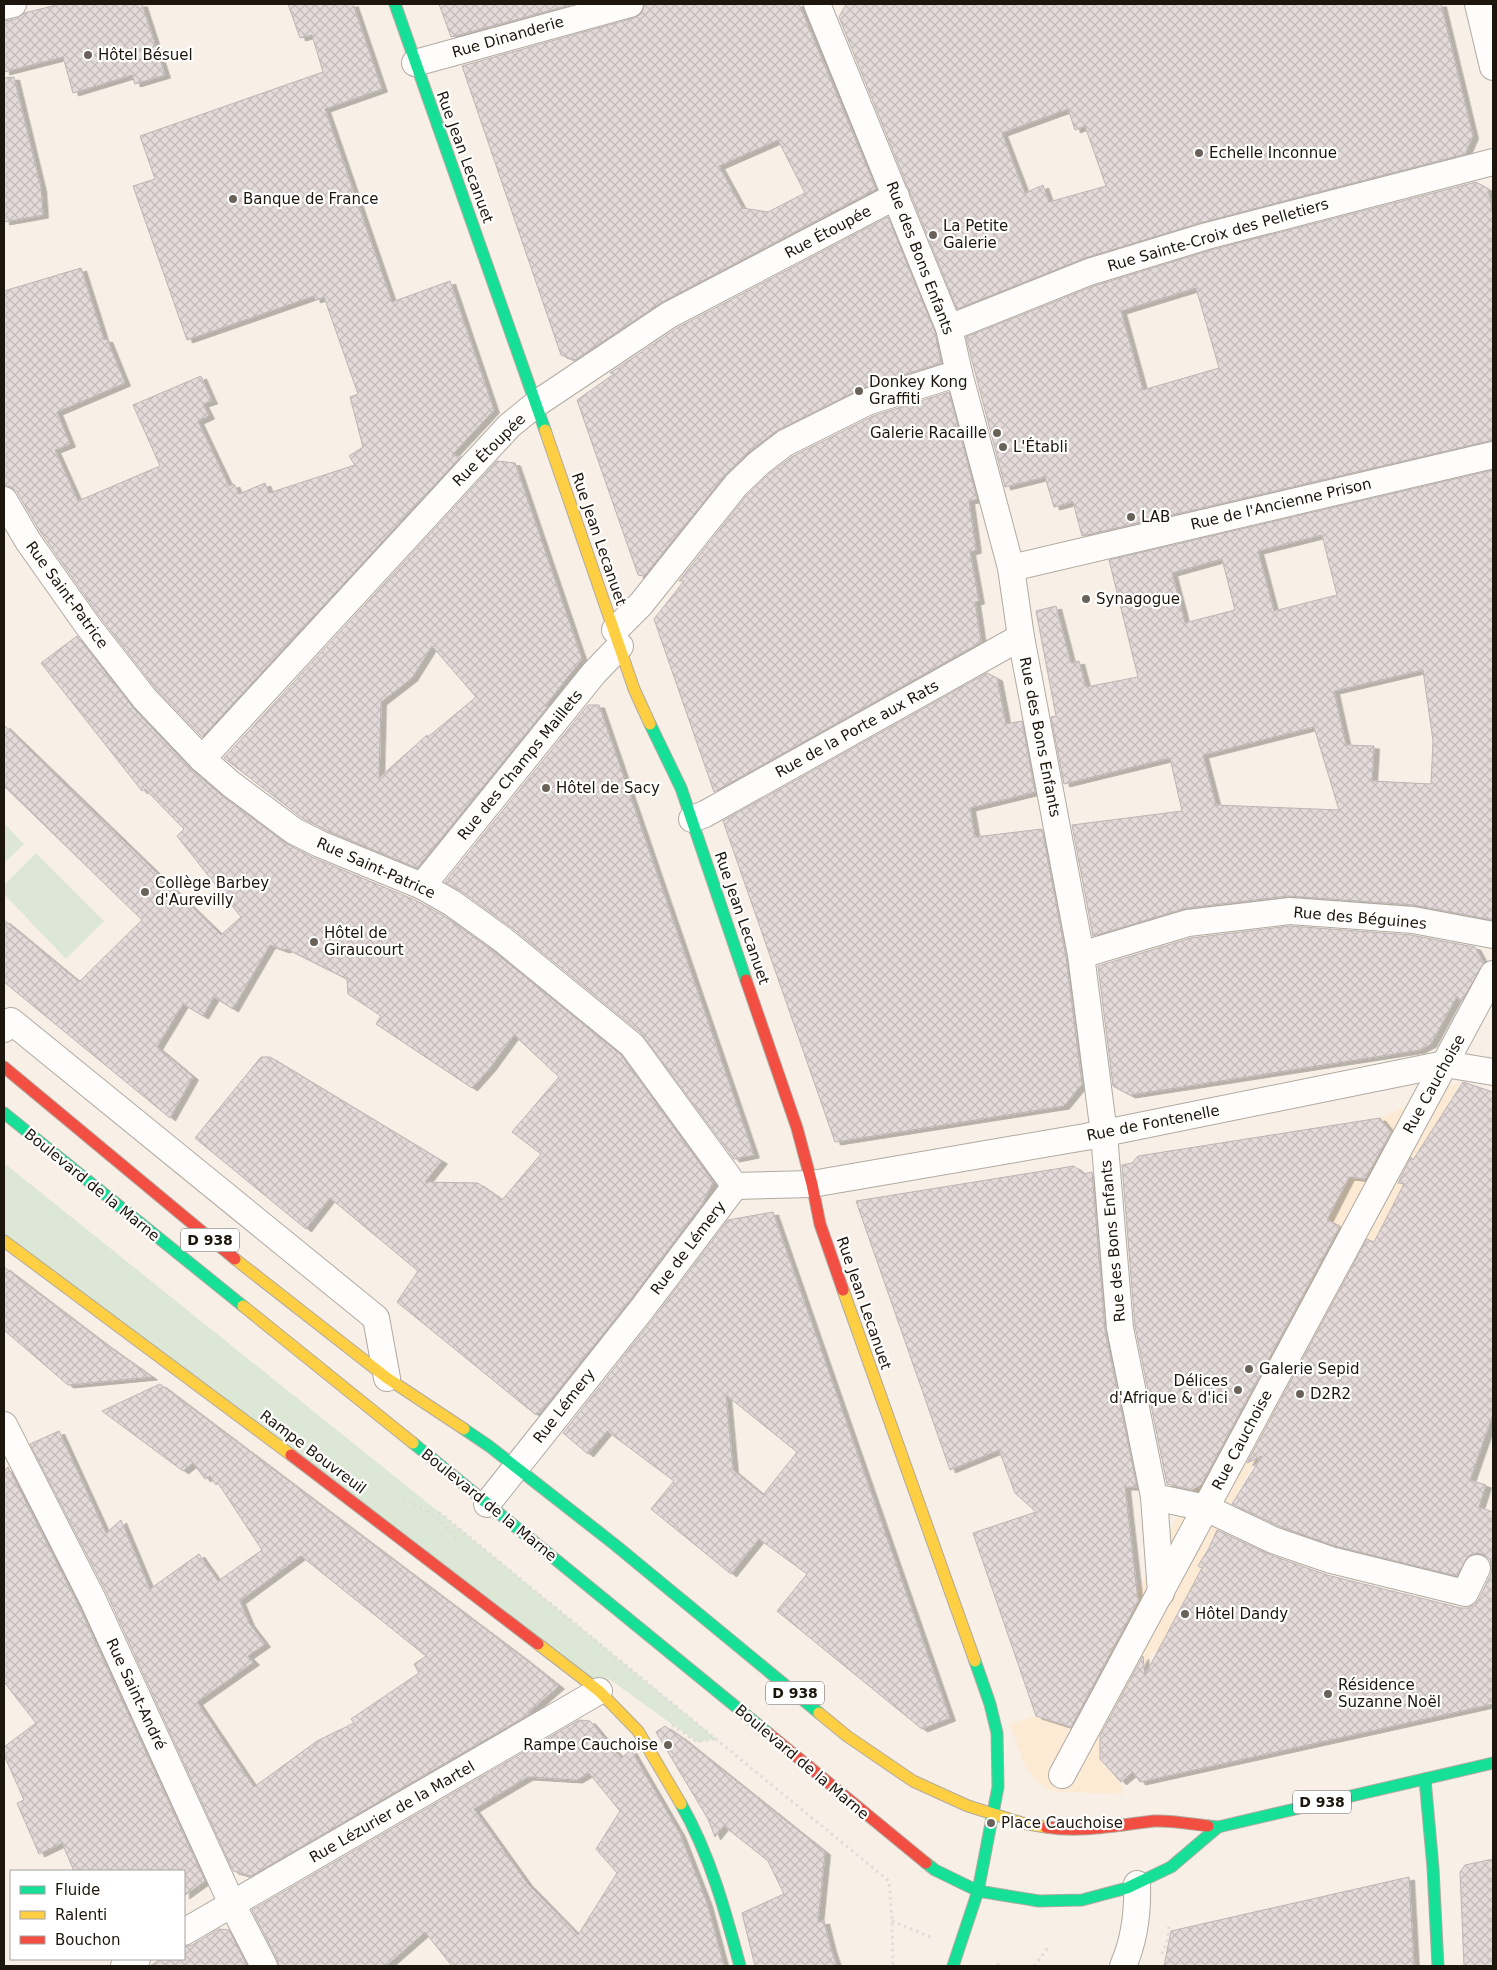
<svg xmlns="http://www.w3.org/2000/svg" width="1497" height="1970" viewBox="0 0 1497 1970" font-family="'DejaVu Sans',sans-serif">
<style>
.built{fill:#fcead4}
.green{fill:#dce7d5}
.building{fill:url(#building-cross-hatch);stroke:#bdb4b4;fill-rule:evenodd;filter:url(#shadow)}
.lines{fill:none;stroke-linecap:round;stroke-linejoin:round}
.street-casing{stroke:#b0aaa1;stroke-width:28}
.fast-casing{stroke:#b0aaa1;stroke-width:13}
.slow-casing{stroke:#b0aaa1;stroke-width:13}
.jam-casing{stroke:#b0aaa1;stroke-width:13}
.path{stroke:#dfdcd9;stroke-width:3;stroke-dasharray:2.5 4;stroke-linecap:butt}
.street{stroke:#fefdfb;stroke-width:26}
.fast{stroke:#16e098;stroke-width:11}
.slow{stroke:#ffcf43;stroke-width:11}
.jam{stroke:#f24e42;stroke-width:11}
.poi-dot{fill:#6a6259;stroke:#fff;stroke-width:2}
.labels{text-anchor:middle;stroke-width:4.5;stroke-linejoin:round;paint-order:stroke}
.shield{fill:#fff;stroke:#615c55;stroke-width:1}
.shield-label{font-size:14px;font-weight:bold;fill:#1d160c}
.street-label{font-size:15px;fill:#1d160c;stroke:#fff}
.poi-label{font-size:15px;fill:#1d160c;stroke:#fff;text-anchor:start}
</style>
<defs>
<pattern id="building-cross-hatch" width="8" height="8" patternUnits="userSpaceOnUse" patternTransform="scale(1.25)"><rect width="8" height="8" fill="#e4dada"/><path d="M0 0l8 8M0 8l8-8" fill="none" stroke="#c3baba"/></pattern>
<filter id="shadow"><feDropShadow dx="5.5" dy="3" stdDeviation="0" flood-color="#0004"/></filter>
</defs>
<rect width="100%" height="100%" fill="#f8f0e7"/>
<!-- built -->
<polygon class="built" points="1461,1081 1198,1566 1202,1569 1157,1653 1152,1652 1100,1749 1099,1756 1102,1763 1121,1782 1124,1794 1061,1792 1050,1790 1036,1782 1023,1762 1010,1724 1036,1716 1064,1725 1248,1387 1256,1388 1325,1224 1349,1177 1358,1178 1386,1126 1380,1118"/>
<!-- green -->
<g class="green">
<polygon points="4,823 24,844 4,863"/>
<polygon points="36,853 104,921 66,959 4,894 4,885"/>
<polygon points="4,1163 439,1512 716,1739 697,1742 609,1679 592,1686 4,1236"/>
</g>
<!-- building -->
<g class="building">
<polygon points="61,4 142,4 165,75 135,84 132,75 73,93 63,57 4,72 4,21 16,19 24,13"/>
<polygon points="288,4 353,4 382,89 325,109 392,302 450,281 494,410 452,455 461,456 202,737 156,689 100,617 41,533 17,492 11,487 4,485 4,291 81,268 104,340 107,339 125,383 57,412 70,444 55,450 78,501 160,466 133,405 201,376 212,401 203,404 209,416 198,421 229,486 234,484 239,494 265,483 269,493 355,465 349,456 363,447 350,397 358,394 324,297 315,300 314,296 187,340 133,186 155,179 140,136 323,72 312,35 300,38"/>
<polygon points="439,4 574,4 451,37"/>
<path d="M645 4H799L876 189 662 302 575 360 561 355 462 66 634 18 641 14ZM778 140 805 193 768 212 742 208 719 166Z"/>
<path d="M846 4H1441L1473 136 1465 154 1203 222 1085 258 957 309 839 17ZM1068 109 1075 130 1085 126 1106 186 1049 202 1043 185 1025 193 1002 133Z"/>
<polygon points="14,77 41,188 43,215 4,222 4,78"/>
<path d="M1476 182 1488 189 1493 215V440L1082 536 1073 502 1054 507 1045 477 1005 487 966 337 1094 286 1211 250ZM1196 288 1219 368 1143 390 1121 311Z"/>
<polygon points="888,217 935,332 941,363 860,389 776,431 750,451 726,474 644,576 638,575 577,400 614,374 610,373 677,328"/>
<polygon points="949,392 977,499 969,501 976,550 970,552 979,601 975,602 981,642 714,792 654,619 684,581 679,581 747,495 769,474 793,456 873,416"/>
<path d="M497 461 515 463 582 659 545 706H548L417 868 326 830 302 818 224 758ZM432 646 476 697 428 737 427 735 379 778 381 702 412 678Z"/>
<path d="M1493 470V920L1414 905 1288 896 1186 908 1093 936 1072 825 1182 811 1170 758 1064 784 1051 717 1056 716 1036 611 1056 606 1071 663 1079 661 1086 687 1138 677 1109 560ZM1322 535 1337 595 1274 611 1258 551ZM1222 559 1235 610 1185 623 1172 573ZM1423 670 1433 741 1431 784 1372 781 1374 746 1346 745 1334 691ZM1314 727 1339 810 1216 805 1203 755Z"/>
<polygon points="77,636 134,709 191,769 222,796 287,844 314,858 415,900 444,916 493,951 621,1055 713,1182 702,1204 630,1300 539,1414 538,1413 536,1415 397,1302 418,1271 330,1198 306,1229 195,1138 261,1057 270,1057 442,1161 425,1182 478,1183 502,1200 541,1154 512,1132 559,1077 514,1035 490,1068 472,1088 376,1024 381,1016 348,994 347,979 287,949 284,950 270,945 233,1009 214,997 203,1016 183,1004 157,1047 193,1077 170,1118 4,982 4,920 79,982 142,920 4,786 4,725 221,935 241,917 177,836 184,829 145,789 142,791 41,663"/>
<polygon points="987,673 997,678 1006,724 1022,721 1035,792 970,808 975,837 1042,829 1066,957 1082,1084 1064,1106 835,1142 723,821"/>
<polygon points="588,705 599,705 754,1155 734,1159 641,1033 511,927 461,891 445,882"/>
<polygon points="1290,926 1411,935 1475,947 1484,963 1461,1002 1457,996 1431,1044 1420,1050 1130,1095 1113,1086 1098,966 1191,938"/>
<polygon points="1463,1082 1493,1092 1493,1414 1470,1480 1486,1485 1479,1507 1493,1512 1493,1704 1140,1782 1133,1772 1121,1782 1100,1759 1100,1736 1143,1656 1145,1675 1202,1568 1198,1566 1209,1548 1217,1530 1268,1554 1327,1575 1461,1608 1468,1608 1474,1605 1479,1599 1491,1574 1492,1567 1490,1560 1483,1554 1475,1553 1468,1556 1457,1576 1335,1546 1279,1526 1232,1504 1262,1456 1247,1463 1367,1239 1374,1242 1404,1184 1398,1183 1411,1157 1413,1160"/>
<polygon points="1380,1118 1391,1132 1365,1179 1349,1177 1327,1220 1340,1226 1201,1485 1192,1490 1167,1484 1135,1326 1122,1165 1132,1163 1138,1156"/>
<polygon points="1074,1166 1083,1174 1092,1172 1105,1331 1137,1487 1125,1487 1138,1601 1071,1727 1036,1716 973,1533 1036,1512 1015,1493 999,1450 950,1470 856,1201"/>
<path d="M773 1212 950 1718 922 1729 777 1611 807 1574 759 1539 731 1574 651 1509 674 1481 607 1431 588 1454 563 1433 654 1318 728 1220ZM726 1395 797 1452 763 1495 733 1470Z"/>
<polygon points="4,1267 104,1343 152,1377 68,1385 4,1330"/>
<path d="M160 1384 525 1659 559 1686 528 1713H531L251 1876 233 1871 107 1594 30 1444 59 1431 106 1533 121 1520 150 1589 199 1554 218 1581 262 1550 218 1483 216 1485 210 1476 205 1479 193 1463 183 1471 102 1411ZM301 1556 426 1656 414 1664 419 1673 351 1719 354 1723 317 1741 254 1787 197 1702 254 1662 248 1656 265 1644 249 1623 240 1601Z"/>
<polygon points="8,1467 79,1607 205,1881 184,1896 184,1871 74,1871 62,1843 39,1854 17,1803 24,1800 4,1755 4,1747 36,1723 4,1682 4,1471"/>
<path d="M579 1720 590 1721 621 1758 631 1750 680 1834 707 1903 724 1966H452L425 1932 386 1966H279L277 1959 252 1910ZM589 1773 620 1811 596 1849 617 1873 578 1935 527 1883 474 1809 528 1777 577 1780Z"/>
<polygon points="665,1726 681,1737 825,1852 818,1922 824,1921 831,1949 837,1966 755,1966 742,1913 784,1894 768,1861 724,1826 715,1837 708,1819 656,1732"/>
<polygon points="1493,1859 1493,1966 1464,1966 1460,1872 1465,1865"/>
<polygon points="1409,1877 1414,1966 1164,1966 1171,1931"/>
<polygon points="219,1929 229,1930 247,1966 150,1966 161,1959 184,1959 184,1947 192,1945"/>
</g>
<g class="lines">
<!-- street casing -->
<g class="street-casing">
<g id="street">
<polyline points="817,4 949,328 959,373 1011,568 1021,637 1081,955 1104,1134 1120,1328 1154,1497 1161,1593"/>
<polyline points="1478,4 1493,67"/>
<polyline points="4,6 13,4"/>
<polyline points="415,63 630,4"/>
<polyline points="949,328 1089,272 1207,236 1493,162"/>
<polyline points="4,500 28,541 88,626 145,699 202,759 231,784 294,831 320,844 422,886 452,903 502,939 632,1045 735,1186"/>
<polyline points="1011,568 1493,455"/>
<polyline points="615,630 641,604 736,485 759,463 785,443 867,402 959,373"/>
<polyline points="202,759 509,426 536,404 669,315 896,196"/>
<polyline points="692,819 705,814 1021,637"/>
<polyline points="422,886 594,673 620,646"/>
<polyline points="1081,955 1188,923 1290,911 1413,920 1493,935"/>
<polyline points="4,1029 11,1021 376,1318 387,1378"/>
<polyline points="735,1186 812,1184 1085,1137 1445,1064 1493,1072"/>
<polyline points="4,1425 93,1600 232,1904 264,1966"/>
<polyline points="1154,1497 1206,1508 1273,1540 1331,1560 1465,1593 1477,1568"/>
<polyline points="487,1504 642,1309 735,1186"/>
<polyline points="1062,1775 1493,974"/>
<polyline points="184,1932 599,1691"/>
<polyline points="124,1966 137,1959"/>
<path d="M1123 1966C1135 1939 1138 1913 1137 1884"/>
</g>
</g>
<!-- fast casing -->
<g class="fast-casing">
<g id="fast">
<polyline points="395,4 545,430"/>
<polyline points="650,724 681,788 746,980"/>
<polyline points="4,1113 243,1306"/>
<polyline points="464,1429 489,1446 614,1544 819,1713"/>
<polyline points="413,1443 768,1733"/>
<polyline points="1425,1779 1433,1868 1438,1966"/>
<path d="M681 1804C710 1855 725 1910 740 1966"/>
<polyline points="1208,1826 1218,1827 1493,1763"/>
<polyline points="926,1863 935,1870 978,1891 1039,1901 1082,1900 1127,1888 1171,1867 1218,1827"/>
<polyline points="953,1966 978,1891 998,1787 997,1733 990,1704 975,1661"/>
</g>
</g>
<!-- slow casing -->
<g class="slow-casing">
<g id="slow">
<polyline points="545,430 634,689 650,724"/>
<polyline points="4,1241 291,1455"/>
<polyline points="235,1259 387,1378 464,1429"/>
<polyline points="843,1290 975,1661"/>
<polyline points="243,1306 413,1443"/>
<polyline points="538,1644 599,1691 638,1731 681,1804"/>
<polyline points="819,1713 847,1736 913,1781 968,1806 1022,1823 1046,1827"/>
</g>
</g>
<!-- jam casing -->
<g class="jam-casing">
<g id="jam">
<polyline points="746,980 797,1128 812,1184 820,1224 843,1290"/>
<polyline points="4,1067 235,1259"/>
<polyline points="291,1455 538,1644"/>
<polyline points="768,1733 926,1863"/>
<path d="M1046 1827C1081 1833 1118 1825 1154 1821 1171 1820 1191 1824 1208 1826"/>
</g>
</g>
<!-- path -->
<g class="path">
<polyline points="1453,551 1458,549"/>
<polyline points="403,1498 439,1519 457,1540"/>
<polyline points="439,1512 889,1881 892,1921 893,1966"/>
<polyline points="672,1725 697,1742 715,1739"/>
<polyline points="892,1921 931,1937"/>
<polyline points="1162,1954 1168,1939 1169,1926"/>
<polyline points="997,1964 1001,1966"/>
<polyline points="1034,1966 1050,1945"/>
</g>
<!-- street -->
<use href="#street" class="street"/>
<!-- fast -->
<use href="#fast" class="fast"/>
<!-- slow -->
<use href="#slow" class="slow"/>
<!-- jam -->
<use href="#jam" class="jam"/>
</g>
<!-- markers -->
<g class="poi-dot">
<circle cx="88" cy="55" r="5"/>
<circle cx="1199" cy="153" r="5"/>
<circle cx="233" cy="199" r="5"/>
<circle cx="933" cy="235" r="5"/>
<circle cx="859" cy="391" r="5"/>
<circle cx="997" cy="433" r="5"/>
<circle cx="1003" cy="447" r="5"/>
<circle cx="1131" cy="517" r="5"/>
<circle cx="1086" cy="599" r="5"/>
<circle cx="546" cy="788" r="5"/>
<circle cx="145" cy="892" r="5"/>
<circle cx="314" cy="942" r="5"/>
<circle cx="1249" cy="1369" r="5"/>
<circle cx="1238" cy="1390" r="5"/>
<circle cx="1300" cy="1394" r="5"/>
<circle cx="1185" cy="1614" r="5"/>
<circle cx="1328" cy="1694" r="5"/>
<circle cx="668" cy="1745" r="5"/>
<circle cx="991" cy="1823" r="5"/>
</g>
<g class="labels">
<!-- shield labels -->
<g class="shield">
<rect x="181" y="1228.5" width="58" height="23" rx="4"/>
<rect x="766" y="1681.5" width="58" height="23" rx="4"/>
<rect x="1293" y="1790.5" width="58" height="23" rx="4"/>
</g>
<g class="shield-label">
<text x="210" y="1245">D 938</text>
<text x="795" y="1698">D 938</text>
<text x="1322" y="1807">D 938</text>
</g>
<!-- street labels -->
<g class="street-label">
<text transform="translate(508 37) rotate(-16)" y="5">Rue Dinanderie</text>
<text transform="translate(465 157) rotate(70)" y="5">Rue Jean Lecanuet</text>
<text transform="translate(828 232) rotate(-28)" y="5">Rue Étoupée</text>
<text transform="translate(1218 235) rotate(-16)" y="5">Rue Sainte-Croix des Pelletiers</text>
<text transform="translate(920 258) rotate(69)" y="5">Rue des Bons Enfants</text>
<text transform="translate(489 450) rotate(-45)" y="5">Rue Étoupée</text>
<text transform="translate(1281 504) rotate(-13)" y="5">Rue de l'Ancienne Prison</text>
<text transform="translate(599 539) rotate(71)" y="5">Rue Jean Lecanuet</text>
<text transform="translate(67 595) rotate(54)" y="5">Rue Saint-Patrice</text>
<text transform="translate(857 729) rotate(-29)" y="5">Rue de la Porte aux Rats</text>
<text transform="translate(1040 737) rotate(79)" y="5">Rue des Bons Enfants</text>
<text transform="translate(520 765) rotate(-51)" y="5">Rue des Champs Maillets</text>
<text transform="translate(376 868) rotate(24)" y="5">Rue Saint-Patrice</text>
<text transform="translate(742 918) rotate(71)" y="5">Rue Jean Lecanuet</text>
<text transform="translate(1360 918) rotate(5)" y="5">Rue des Béguines</text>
<text transform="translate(1434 1084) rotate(-61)" y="5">Rue Cauchoise</text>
<text transform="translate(1153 1123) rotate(-11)" y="5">Rue de Fontenelle</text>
<text transform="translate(92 1185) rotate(39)" y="5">Boulevard de la Marne</text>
<text transform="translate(1113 1241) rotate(-95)" y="5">Rue des Bons Enfants</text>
<text transform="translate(688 1248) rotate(-53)" y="5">Rue de Lémery</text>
<text transform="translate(864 1303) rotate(71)" y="5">Rue Jean Lecanuet</text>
<text transform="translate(564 1406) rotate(-52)" y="5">Rue Lémery</text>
<text transform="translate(1242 1440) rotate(-62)" y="5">Rue Cauchoise</text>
<text transform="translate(313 1452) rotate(37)" y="5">Rampe Bouvreuil</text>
<text transform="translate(489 1505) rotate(39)" y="5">Boulevard de la Marne</text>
<text transform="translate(136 1694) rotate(65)" y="5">Rue Saint-André</text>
<text transform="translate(802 1762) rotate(40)" y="5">Boulevard de la Marne</text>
<text transform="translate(392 1812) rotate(-30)" y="5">Rue Lézurier de la Martel</text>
</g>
<!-- poi labels -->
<g class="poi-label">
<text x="98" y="60">Hôtel Bésuel</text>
<text x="1209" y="158">Echelle Inconnue</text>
<text x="243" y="204">Banque de France</text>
<text x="943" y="231">La Petite<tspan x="943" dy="17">Galerie</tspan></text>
<text x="869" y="387">Donkey Kong<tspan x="869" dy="17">Graffiti</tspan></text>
<text x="987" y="438" text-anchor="end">Galerie Racaille</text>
<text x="1013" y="452">L'Établi</text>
<text x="1141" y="522">LAB</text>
<text x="1096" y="604">Synagogue</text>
<text x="556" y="793">Hôtel de Sacy</text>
<text x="155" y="888">Collège Barbey<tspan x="155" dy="17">d'Aurevilly</tspan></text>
<text x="324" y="938">Hôtel de<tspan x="324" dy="17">Giraucourt</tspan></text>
<text x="1259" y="1374">Galerie Sepid</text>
<text x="1228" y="1386" text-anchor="end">Délices<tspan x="1228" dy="17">d'Afrique &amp; d'ici</tspan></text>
<text x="1310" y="1399">D2R2</text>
<text x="1195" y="1619">Hôtel Dandy</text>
<text x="1338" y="1690">Résidence<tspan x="1338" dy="17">Suzanne Noël</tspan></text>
<text x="658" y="1750" text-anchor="end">Rampe Cauchoise</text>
<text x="1001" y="1828">Place Cauchoise</text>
</g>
</g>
<!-- border -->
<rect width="1497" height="1970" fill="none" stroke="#1d160c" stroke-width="10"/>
<!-- legend -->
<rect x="10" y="1870" width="175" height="90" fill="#ffffff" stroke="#a5a29e"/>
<rect x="20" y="1886" width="25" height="8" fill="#16e098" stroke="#a5a29e"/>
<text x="55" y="1895" font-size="15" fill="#1d160c">Fluide</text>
<rect x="20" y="1911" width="25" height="8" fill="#ffcf43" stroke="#a5a29e"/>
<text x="55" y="1920" font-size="15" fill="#1d160c">Ralenti</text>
<rect x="20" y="1936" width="25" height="8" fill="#f24e42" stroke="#a5a29e"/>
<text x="55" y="1945" font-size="15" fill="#1d160c">Bouchon</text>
</svg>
